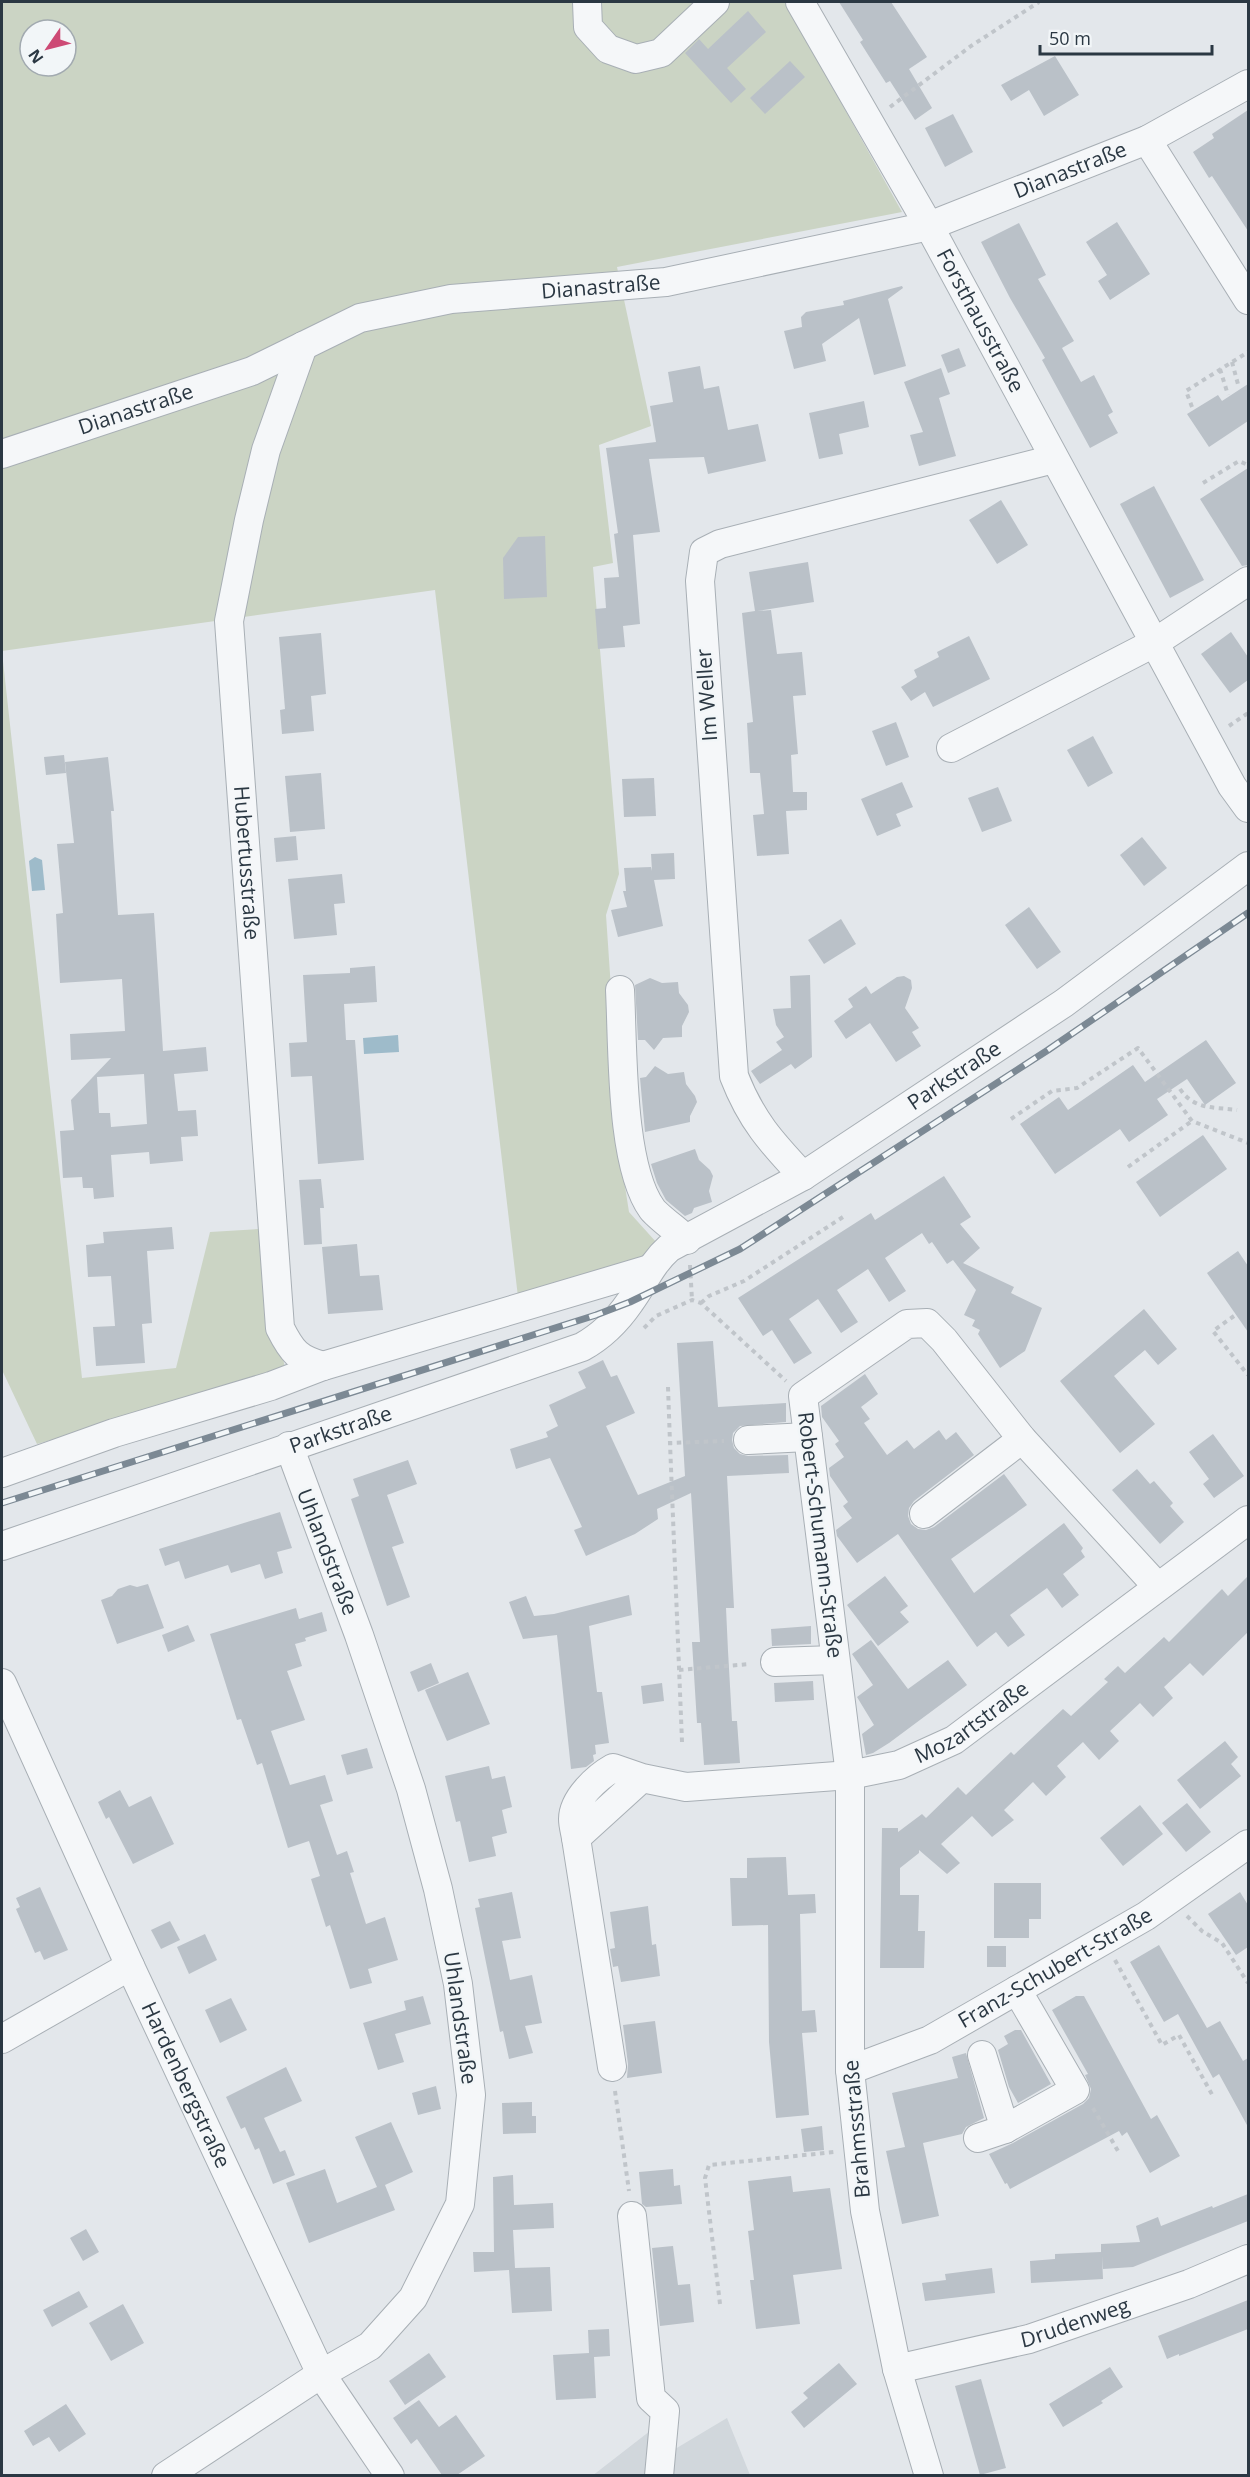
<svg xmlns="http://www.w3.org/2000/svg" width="1250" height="2477" viewBox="0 0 1250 2477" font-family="'Open Sans',sans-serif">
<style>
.built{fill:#d1d7dc}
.green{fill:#cbd4c4;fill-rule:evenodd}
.water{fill:#9ebbca}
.building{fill:#bac1c8;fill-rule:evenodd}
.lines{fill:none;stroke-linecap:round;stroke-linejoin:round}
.minor-casing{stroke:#a8afb5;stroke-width:30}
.path{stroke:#c0c5ca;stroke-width:4;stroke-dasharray:4.5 4.5;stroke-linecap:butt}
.minor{stroke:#f5f7f9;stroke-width:28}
.rail-casing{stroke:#7c8994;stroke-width:7}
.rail{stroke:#f2f6f8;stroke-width:4.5;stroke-dasharray:14;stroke-linecap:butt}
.labels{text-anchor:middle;stroke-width:5;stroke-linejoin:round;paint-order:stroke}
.street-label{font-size:21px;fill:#2b3843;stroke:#f2f6f8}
</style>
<rect width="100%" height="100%" fill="#e3e7eb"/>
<!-- built -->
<polygon class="built" points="727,2418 750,2475 592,2476 650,2431 660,2458"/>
<!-- green -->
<g class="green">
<path d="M2 2H785L902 212 617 267 651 426 599 445 613 563 593 567 619 874 606 915 624 1180 629 1212 657 1243 632 1268 518 1297 435 590 2 651ZM30 30H66V66H30Z"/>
<polygon points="2,652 82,1378 176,1368 210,1232 259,1229 286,1374 37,1444 2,1370"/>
</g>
<!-- water -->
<g class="water">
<polygon points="35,857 42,860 45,890 32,891 29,861"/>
<polygon points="398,1035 399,1052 364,1054 363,1038"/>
</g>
<!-- building -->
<g class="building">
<polygon points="839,2 891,2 927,57 909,69 932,108 915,120 890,81 886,83 860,42 863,40"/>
<polygon points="748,11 766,32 727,68 746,89 731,103 685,53 699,39 708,49"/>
<polygon points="1055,56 1079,95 1044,116 1029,90 1011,101 1001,85"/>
<polygon points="790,61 805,77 765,114 750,98"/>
<polygon points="1248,110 1248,231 1212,176 1209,178 1193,152 1214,138 1212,134"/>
<polygon points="953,114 973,152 945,167 925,128"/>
<polygon points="1117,222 1150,274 1110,300 1098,281 1107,275 1086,242"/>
<polygon points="1019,223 1046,275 1038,279 1074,341 1062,348 1081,382 1094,375 1113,412 1108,415 1118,433 1090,448 1042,360 1045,358 1010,298 981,242"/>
<polygon points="902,286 903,288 888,299 906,366 874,375 859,318 822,344 826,361 794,369 784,331 802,327 801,317 806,312 844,305 843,301"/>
<polygon points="959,348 966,366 948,373 941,355"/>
<polygon points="700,366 704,389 719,386 728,430 758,424 766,461 708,474 704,457 649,459 660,532 633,535 640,624 623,626 625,647 598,649 595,609 606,608 604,578 619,577 614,534 618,533 606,448 656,442 650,406 673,402 668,372"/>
<polygon points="941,368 950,394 939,398 956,456 919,466 910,435 923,432 904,382"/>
<polygon points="1248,384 1248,421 1209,447 1187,414 1218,395 1222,401"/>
<polygon points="864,401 869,427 839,434 843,454 819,459 809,413"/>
<polygon points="1248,468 1248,565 1242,566 1200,499"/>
<polygon points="1154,486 1204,580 1170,598 1120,504"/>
<polygon points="1001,500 1028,545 997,564 969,520"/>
<polygon points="545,536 547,597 504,599 503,558 518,537"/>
<polygon points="808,562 814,602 757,611 771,610 777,654 802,652 806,695 793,696 798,754 791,755 793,792 807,792 807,810 786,811 789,854 757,856 753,815 764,814 760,773 750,773 747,723 753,722 742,613 755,611 749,572"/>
<polygon points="1231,632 1248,657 1248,680 1230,693 1201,654"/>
<polygon points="321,633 326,694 311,696 314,731 282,734 280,710 285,709 279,637"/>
<polygon points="969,636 990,679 933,707 925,692 911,701 901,687 917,677 914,670 939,657 937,652"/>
<polygon points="896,722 909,757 886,766 872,731"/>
<polygon points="1093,736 1113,773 1088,787 1067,750"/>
<polygon points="64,755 66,773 46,775 44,757"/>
<path d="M108 757 114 811H111L118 915 154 913 163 1051 206 1047 208 1071 174 1074 178 1111 196 1110 198 1136 181 1137 183 1161 150 1164 149 1152 111 1155 114 1197 94 1199 93 1188H83L82 1177 63 1178 60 1131 74 1130 71 1100 111 1058 71 1060 70 1034 125 1031 122 979 60 983 56 914 63 913 57 844 74 843 65 762ZM144 1074 147 1124 111 1127 110 1113H99L97 1077Z"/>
<polygon points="321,773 325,829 290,832 285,776"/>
<polygon points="654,778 656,816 624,817 622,779"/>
<polygon points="902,782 913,807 896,814 901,826 877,836 861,799"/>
<polygon points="998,787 1012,821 982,832 968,798"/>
<polygon points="296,836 298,860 276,862 274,838"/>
<polygon points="1142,837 1167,868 1144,886 1120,855"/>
<polygon points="674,853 675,879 654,880 663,926 618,937 611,910 627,907 623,891 626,891 624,868 651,867 652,871 651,854"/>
<polygon points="342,874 345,903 334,904 337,935 294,939 288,879"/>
<polygon points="1029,907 1061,952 1037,969 1005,925"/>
<polygon points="841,919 856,944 824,964 808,940"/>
<polygon points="375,966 377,1002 344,1004 346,1040 355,1040 364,1160 318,1164 312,1076 291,1077 289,1043 307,1042 303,975 350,973 350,968"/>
<polygon points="810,975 812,1057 795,1069 791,1064 760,1084 751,1071 782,1050 776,1042 784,1037 776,1025 773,1009 791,1008 790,976"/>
<polygon points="904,976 911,980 912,988 905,1008 919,1028 912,1032 921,1046 896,1062 870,1023 846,1039 834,1021 853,1007 848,999 866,986 871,994 897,977"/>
<polygon points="650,978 662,983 678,982 679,993 688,1005 689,1012 682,1026 682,1037 663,1038 654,1050 645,1040 638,1040 635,985"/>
<polygon points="1206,1040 1236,1083 1205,1105 1187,1079 1157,1099 1168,1115 1129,1142 1120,1129 1055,1174 1020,1124 1059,1097 1068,1110 1133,1065 1145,1082"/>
<polygon points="655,1066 668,1074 684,1072 686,1084 695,1096 697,1102 690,1116 690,1122 645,1132 640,1078 646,1077"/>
<polygon points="1203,1135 1227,1169 1160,1217 1136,1182"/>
<polygon points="695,1149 699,1160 710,1170 713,1176 709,1191 712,1202 694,1208 692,1213 685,1216 666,1200 657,1183 651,1164"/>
<polygon points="944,1176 971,1217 960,1224 980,1248 963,1263 1014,1287 1011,1293 1042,1308 1025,1351 1000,1368 978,1334 980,1330 972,1326 975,1320 964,1315 976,1290 953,1260 947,1264 932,1242 929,1244 922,1233 885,1258 906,1291 889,1302 868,1269 837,1290 858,1322 841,1333 818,1299 789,1319 812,1353 794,1364 772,1330 763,1336 738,1298 871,1213 875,1220"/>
<polygon points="321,1179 324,1208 320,1208 322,1244 304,1245 299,1180"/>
<polygon points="172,1227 174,1249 147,1251 152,1323 142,1324 145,1363 96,1366 93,1327 115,1326 111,1276 88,1277 86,1245 104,1243 103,1232"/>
<polygon points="357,1244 360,1276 379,1275 383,1310 328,1314 322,1247"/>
<polygon points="1238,1251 1248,1266 1248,1332 1207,1273"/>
<polygon points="1144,1309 1177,1349 1158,1365 1145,1350 1114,1376 1155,1424 1120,1453 1060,1381"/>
<polygon points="713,1341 718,1407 786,1403 786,1422 740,1426 733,1433 732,1440 734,1448 740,1454 748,1456 788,1455 789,1473 727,1476 734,1608 726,1608 728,1651 732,1721 737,1721 740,1763 704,1765 701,1723 697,1723 692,1642 700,1642 691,1493 657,1509 658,1519 635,1534 586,1556 574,1530 582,1527 550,1458 516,1469 510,1449 548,1437 546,1432 558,1426 549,1405 586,1388 578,1372 603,1360 611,1377 617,1375 635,1413 606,1426 638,1495 685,1476 677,1343"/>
<polygon points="865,1374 878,1394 861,1407 870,1419 864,1423 887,1455 907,1440 914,1449 939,1430 946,1440 956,1432 974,1455 914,1501 909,1508 908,1516 911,1524 918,1529 926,1530 934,1527 1004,1474 1027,1505 951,1559 974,1593 1064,1523 1083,1548 1081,1551 1085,1557 1063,1574 1079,1595 1062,1608 1047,1588 1010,1615 1025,1635 1008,1647 996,1632 977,1647 898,1534 857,1563 837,1536 836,1530 852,1518 843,1506 848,1502 830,1476 829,1468 844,1457 835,1444 839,1441 822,1417 821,1406"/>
<polygon points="1213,1434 1244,1476 1214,1498 1203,1484 1209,1479 1189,1452"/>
<polygon points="408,1460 417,1484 387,1495 404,1543 392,1547 410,1597 387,1606 351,1499 359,1496 353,1479"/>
<polygon points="1137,1469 1150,1484 1154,1481 1173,1503 1170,1506 1184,1522 1160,1544 1112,1490"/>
<polygon points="280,1512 292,1548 277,1552 283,1573 265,1579 260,1564 231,1573 228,1565 185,1579 179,1561 165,1566 159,1549"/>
<polygon points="885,1576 908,1606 900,1612 909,1622 878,1646 847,1605"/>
<polygon points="1248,1576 1248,1632 1203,1676 1190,1663 1164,1687 1173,1698 1153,1717 1140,1703 1110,1731 1119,1741 1099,1760 1083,1742 1057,1766 1066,1777 1046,1796 1033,1782 1004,1810 1014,1820 992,1837 972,1816 941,1844 960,1863 947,1874 919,1850 919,1853 900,1868 900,1895 919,1895 918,1931 925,1931 924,1968 880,1968 882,1828 898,1828 898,1832 922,1814 926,1818 958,1787 966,1795 1011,1752 1014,1755 1063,1709 1071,1716 1108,1682 1104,1679 1118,1666 1125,1673 1164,1637 1169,1642 1222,1589 1228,1596"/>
<polygon points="148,1584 164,1628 117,1644 101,1600 112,1596 118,1589 130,1585 137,1587"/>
<polygon points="629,1595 632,1615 589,1626 597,1692 602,1692 609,1743 595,1745 596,1754 593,1755 594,1761 586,1767 571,1769 557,1635 523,1639 509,1602 526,1596 534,1616 554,1614"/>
<polygon points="296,1608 299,1619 322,1612 327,1631 305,1638 306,1641 295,1644 302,1666 287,1671 305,1720 271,1731 290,1785 325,1775 333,1801 320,1805 337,1855 347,1851 354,1872 350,1873 366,1924 385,1917 398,1960 368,1969 372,1983 350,1989 330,1925 326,1927 311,1879 320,1876 309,1841 288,1848 262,1763 257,1765 241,1719 237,1720 210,1634"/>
<polygon points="188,1625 195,1641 168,1652 162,1635"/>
<polygon points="811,1626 811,1644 772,1646 771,1629"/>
<polygon points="871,1640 908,1689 948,1660 967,1685 889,1743 873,1753 866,1755 862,1734 874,1725 857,1697 873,1685 852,1654"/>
<polygon points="431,1663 439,1683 418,1692 410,1672"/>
<polygon points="468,1672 490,1724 447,1741 425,1690"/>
<polygon points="813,1681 814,1700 775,1702 774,1683"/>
<polygon points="662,1683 664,1701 643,1704 641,1686"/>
<polygon points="1225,1741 1238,1757 1231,1764 1241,1776 1200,1809 1177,1780"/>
<polygon points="367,1748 373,1768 347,1775 341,1755"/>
<polygon points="489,1766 492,1779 505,1776 512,1807 502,1810 507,1833 492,1837 496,1856 469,1862 460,1821 456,1822 445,1776"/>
<polygon points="120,1790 129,1807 151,1796 174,1844 133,1864 109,1817 106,1819 98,1802"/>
<polygon points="1187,1803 1211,1832 1186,1852 1162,1823"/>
<polygon points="1140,1805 1163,1834 1123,1866 1100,1838"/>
<polygon points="786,1857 788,1895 815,1894 816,1913 800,1914 802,2011 815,2010 817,2032 802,2033 809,2115 776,2118 769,2042 768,1925 732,1926 730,1878 747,1878 747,1858"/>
<polygon points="994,1883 1041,1883 1041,1919 1029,1919 1029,1938 994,1938"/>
<polygon points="40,1887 68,1950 44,1960 40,1951 35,1953 16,1909 20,1907 16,1898"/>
<polygon points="512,1892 521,1938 502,1941 510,1980 532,1975 542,2023 525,2026 533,2053 509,2059 503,2031 500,2032 475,1908 480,1907 478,1899"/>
<polygon points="1240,1892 1248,1905 1248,1947 1236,1955 1208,1914"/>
<polygon points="648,1906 652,1945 656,1944 660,1976 621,1982 618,1966 613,1967 610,1949 615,1948 610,1912"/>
<polygon points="170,1921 180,1940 161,1949 151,1930"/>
<polygon points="205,1934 217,1960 189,1974 177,1947"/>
<polygon points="1159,1945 1207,2028 1220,2021 1243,2061 1248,2058 1248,2127 1219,2074 1213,2078 1178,2014 1164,2022 1130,1962"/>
<rect x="987" y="1946" width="19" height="21"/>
<polygon points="423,1996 431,2024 395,2034 404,2062 378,2070 363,2023 406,2010 404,2001"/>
<polygon points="1076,1996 1084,1996 1151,2119 1157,2115 1180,2156 1150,2173 1127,2132 1122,2136 1119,2131 1010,2189 1007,2183 1005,2184 989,2154 1013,2143 1083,2104 1089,2098 1091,2089 1085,2075 1088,2074 1052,2010"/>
<polygon points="231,1998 247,2030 220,2043 205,2010"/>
<polygon points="655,2021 662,2073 627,2078 628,2064 623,2025"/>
<polygon points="1015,2030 1021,2030 1051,2084 1018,2103 1009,2087 998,2050 1008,2044 1004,2036"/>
<polygon points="966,2053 984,2118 966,2127 962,2134 923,2143 939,2216 902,2224 886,2151 905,2147 892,2093 958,2078 952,2057"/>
<polygon points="286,2067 302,2101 264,2118 280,2152 285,2150 295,2175 273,2184 259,2148 255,2150 245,2127 241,2129 226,2097"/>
<polygon points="436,2086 441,2109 418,2115 412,2093"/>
<polygon points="532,2102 532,2116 536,2116 536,2133 503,2134 502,2103"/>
<polygon points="391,2122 413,2172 385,2185 395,2210 309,2243 286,2183 325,2169 337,2203 377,2187 355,2137"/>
<polygon points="822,2126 824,2150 804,2152 801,2129"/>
<polygon points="673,2169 674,2186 680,2185 682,2204 646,2207 642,2204 639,2172"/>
<polygon points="513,2175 514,2205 553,2203 554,2228 513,2230 515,2268 550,2267 552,2311 512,2313 509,2270 474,2272 473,2252 494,2252 493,2177"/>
<polygon points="791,2176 793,2192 830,2188 842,2269 793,2275 800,2324 756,2329 750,2280 754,2280 748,2231 754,2230 748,2181"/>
<polygon points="1248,2194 1248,2221 1133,2267 1103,2269 1102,2256 1103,2279 1031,2283 1030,2261 1055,2259 1055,2254 1101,2252 1101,2244 1140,2242 1136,2226 1158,2217 1161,2226 1212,2206 1213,2208"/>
<polygon points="86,2229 99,2252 83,2261 70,2238"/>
<polygon points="673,2246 678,2285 690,2284 694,2322 660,2326 652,2248"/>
<polygon points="992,2268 995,2293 925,2301 922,2283 946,2280 945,2274"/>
<polygon points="79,2291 88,2307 52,2327 43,2310"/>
<polygon points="1248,2300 1248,2329 1179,2356 1179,2354 1167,2359 1158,2336"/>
<polygon points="123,2304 144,2343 111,2361 89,2323"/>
<polygon points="609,2329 610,2356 594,2357 596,2398 556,2400 553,2355 589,2353 588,2330"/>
<polygon points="429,2353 446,2377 405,2405 389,2381"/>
<polygon points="839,2363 857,2384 804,2428 791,2412 808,2398 803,2393"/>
<polygon points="1110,2367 1123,2387 1101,2401 1103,2403 1063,2427 1049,2404"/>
<polygon points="981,2379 1006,2468 980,2475 955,2386"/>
<polygon points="419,2400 439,2427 456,2415 485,2456 457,2475 442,2475 417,2439 411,2444 393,2418"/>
<polygon points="66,2404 86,2434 59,2452 49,2437 33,2446 24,2431"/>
</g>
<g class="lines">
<!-- minor casing -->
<g class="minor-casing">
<g id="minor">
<polyline points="587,2 588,27 608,49 636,59 661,53 715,2"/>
<path id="s1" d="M800 2 929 226 1232 786 1248 808"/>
<polyline points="1147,140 1248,300"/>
<path id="s2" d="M303 346 266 450 249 520 229 621 280 1328C292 1352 298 1359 323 1366"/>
<path id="s3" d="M2 454 252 371 360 318 451 299 666 282 929 226 1147 140 1248 84"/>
<polyline points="951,748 1154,643 1248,581"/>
<path d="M620 990C623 1047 620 1165 652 1209 658 1217 678 1231 687 1240"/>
<path d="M803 1176C771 1142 751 1120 734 1076L700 581 704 552 720 544 1054 459"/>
<polyline points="748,1440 808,1437"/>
<polyline points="2,1473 114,1433 271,1386 323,1366 650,1269"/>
<polyline points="924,1514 1022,1439"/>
<path id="s4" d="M2 1546 582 1347C602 1336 617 1321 630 1302 644 1283 651 1264 669 1248L803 1176 1064 1003 1248 866"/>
<polyline points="775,1662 835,1660"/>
<path id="s5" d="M2 1683 130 1966 321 2374 390 2476"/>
<path id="s6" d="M642 1778 576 1838C575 1832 573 1825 573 1819 573 1799 597 1777 613 1768L642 1778 686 1787 850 1775 899 1765 954 1740 1248 1520"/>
<polyline points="576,1838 612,2067"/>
<polyline points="2,2039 130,1966"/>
<polyline points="982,2055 1005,2129 1075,2090 1017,1990"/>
<path id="s7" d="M850 2070 930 2040 1146 1916 1248 1844"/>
<polyline points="978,2138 1005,2129"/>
<polyline points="632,2216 651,2398 665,2411 659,2476"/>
<path id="s8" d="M897 2369 1029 2339 1189 2284 1248 2259"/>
<polyline points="166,2476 321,2374 370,2346 413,2298 460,2204 471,2095 458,1984 438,1889 411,1789 359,1635 289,1446"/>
<polyline points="929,2476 897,2369 865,2211 850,2070 850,1775 803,1396 907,1324 927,1323 944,1340 1022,1439 1157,1586"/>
</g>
</g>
<!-- path -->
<g class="path">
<polyline points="890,107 971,46 1039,2"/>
<polyline points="1232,362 1239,388"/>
<polyline points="1220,369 1228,395"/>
<polyline points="1192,407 1186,391 1248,352"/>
<polyline points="1203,483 1239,461 1248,465"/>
<polyline points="1229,726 1248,713"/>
<path d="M1180 1089C1194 1110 1215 1107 1237 1110"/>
<polyline points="1011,1119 1052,1091 1077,1088 1138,1048 1192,1121 1248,1143"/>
<polyline points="1128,1167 1192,1121"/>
<polyline points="690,1265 692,1300"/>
<polyline points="701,1303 709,1296 744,1281 843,1217"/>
<polyline points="1234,1316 1213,1331 1248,1375"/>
<polyline points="644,1328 656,1316 692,1300 701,1303 786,1381"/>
<polyline points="668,1387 670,1443"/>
<polyline points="679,1670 750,1664"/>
<polyline points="682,1742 670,1443 724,1441"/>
<polyline points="1187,1916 1202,1931 1222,1943 1248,1983"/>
<polyline points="1115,1960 1162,2045 1179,2035 1214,2098"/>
<polyline points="615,2091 629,2191"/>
<polyline points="1093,2108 1118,2151"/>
<polyline points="720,2304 705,2178 709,2165 834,2152"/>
</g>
<!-- minor -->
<use href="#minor" class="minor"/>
<!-- rail casing -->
<g class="rail-casing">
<polyline id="rail" points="2,1503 596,1315 630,1302 740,1249 1048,1050 1248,913"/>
</g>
<!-- rail -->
<use href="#rail" class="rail"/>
</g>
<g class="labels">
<!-- street labels -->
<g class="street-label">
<text dy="7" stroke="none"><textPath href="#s3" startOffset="1113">Dianastraße</textPath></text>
<text dy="7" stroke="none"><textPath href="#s3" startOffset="627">Dianastraße</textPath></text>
<text dy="7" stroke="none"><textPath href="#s1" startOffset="366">Forsthausstraße</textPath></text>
<text dy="7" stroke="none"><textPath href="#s3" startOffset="141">Dianastraße</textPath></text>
<text transform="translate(707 695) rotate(-94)" y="7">Im Weller</text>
<text dy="7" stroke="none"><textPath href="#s2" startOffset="528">Hubertusstraße</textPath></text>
<text dy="7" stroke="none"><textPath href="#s4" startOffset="1080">Parkstraße</textPath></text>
<text dy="7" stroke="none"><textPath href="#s4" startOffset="358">Parkstraße</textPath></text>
<text transform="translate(820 1535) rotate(83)" y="7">Robert-Schumann-Straße</text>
<text transform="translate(327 1552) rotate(69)" y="7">Uhlandstraße</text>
<text dy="7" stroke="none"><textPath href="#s6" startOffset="550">Mozartstraße</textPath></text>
<text dy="7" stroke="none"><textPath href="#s7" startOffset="230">Franz-Schubert-Straße</textPath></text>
<text transform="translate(460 2018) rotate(82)" y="7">Uhlandstraße</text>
<text dy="7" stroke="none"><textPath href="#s5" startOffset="442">Hardenbergstraße</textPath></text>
<text transform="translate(857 2129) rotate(-95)" y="7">Brahmsstraße</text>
<text dy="7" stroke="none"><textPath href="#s8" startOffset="184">Drudenweg</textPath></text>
</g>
</g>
<!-- border -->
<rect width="1250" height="2477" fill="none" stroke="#2b3843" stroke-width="6"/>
<!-- north arrow -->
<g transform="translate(48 48) rotate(235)"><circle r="28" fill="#f2f6f8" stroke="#a2aab0" stroke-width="1.5"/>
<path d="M0-4.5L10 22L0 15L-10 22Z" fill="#cd4a75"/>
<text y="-9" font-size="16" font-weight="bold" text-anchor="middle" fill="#2b3843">N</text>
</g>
<!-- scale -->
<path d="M1040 45v9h172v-9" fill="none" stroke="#2b3843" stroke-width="3"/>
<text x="1049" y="45" font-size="18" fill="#2b3843" stroke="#f2f6f8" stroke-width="4.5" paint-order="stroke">50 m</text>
</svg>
